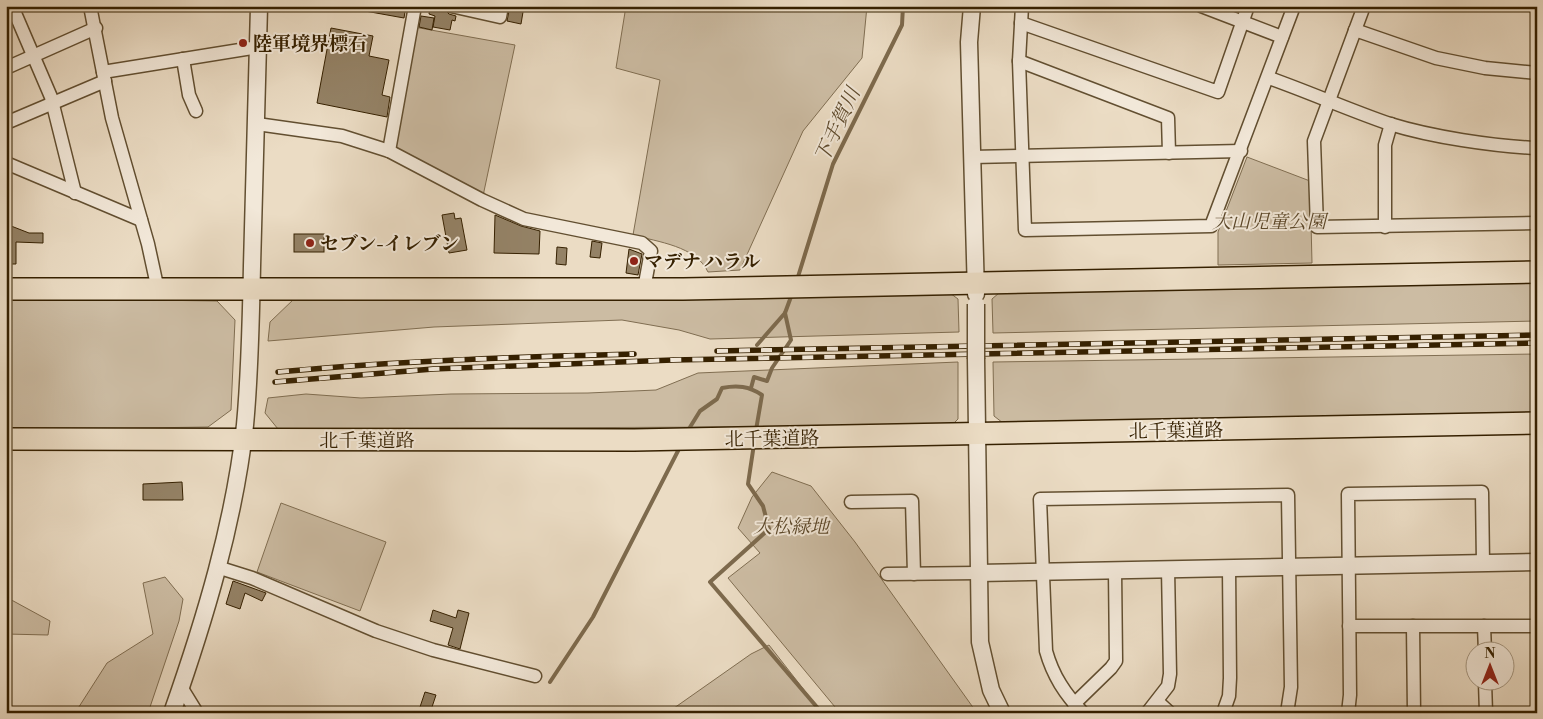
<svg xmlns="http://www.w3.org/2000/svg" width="1543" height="719" viewBox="0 0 1543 719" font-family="'Libre Bodoni','Noto Serif JP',serif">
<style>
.green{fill:#ccbca3;stroke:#806e52}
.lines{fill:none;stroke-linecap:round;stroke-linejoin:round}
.stream{stroke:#7d6a4d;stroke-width:4}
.building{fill:#948266;stroke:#352000}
.minor-casing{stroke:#624f31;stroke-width:15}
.tertiary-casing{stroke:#624f31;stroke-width:19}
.trunk-casing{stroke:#352000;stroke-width:24}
.minor{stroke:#f2e8d9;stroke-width:12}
.tertiary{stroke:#f2e8d9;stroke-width:16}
.trunk{stroke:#ebdcc4;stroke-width:21}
.rail-casing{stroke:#352000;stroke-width:5.5}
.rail{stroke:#f2e8d9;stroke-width:4;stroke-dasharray:11;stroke-linecap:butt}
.tertiary-bridge-casing{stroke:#624f31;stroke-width:19;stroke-linecap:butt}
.tertiary-bridge{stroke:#f2e8d9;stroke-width:16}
.poi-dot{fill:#8f2418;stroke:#f2e8d9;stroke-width:2}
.labels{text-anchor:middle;stroke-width:4;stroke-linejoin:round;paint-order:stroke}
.poi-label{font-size:19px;font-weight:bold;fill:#352000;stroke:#f2e8d9;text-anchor:start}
.park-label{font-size:19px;font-style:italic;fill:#5b4729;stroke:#f2e8d9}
.street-label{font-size:19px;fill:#352000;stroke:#f2e8d9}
.water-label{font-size:20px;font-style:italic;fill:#5f4b2d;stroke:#f2e8d9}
</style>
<rect width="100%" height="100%" fill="#ebdcc4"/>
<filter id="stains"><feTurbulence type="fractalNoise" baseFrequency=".004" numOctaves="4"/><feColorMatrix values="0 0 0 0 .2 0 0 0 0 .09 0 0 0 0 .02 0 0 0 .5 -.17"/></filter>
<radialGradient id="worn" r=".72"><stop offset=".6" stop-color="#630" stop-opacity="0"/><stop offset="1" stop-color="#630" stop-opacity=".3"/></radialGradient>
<!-- green -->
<g class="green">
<path d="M626 6H867L862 58 803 131 740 270 708 272C696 246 658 242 633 235L660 80 616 68Z"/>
<polygon points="414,27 515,45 483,196 394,151"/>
<polygon points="1247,157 1310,181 1312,263 1218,265 1218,232"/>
<polygon points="1537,282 1537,321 993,333 992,299 999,293"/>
<polygon points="950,293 958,299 959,332 710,339 679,330 622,320 434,327 268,341 270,322 295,298"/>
<polygon points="6,298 217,301 235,320 231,410 208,427 6,430"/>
<polygon points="1537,354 1537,412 1003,423 994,416 993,362"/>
<polygon points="958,362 958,419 951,426 278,429 265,413 268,398 306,394 361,398 451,394 588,393 656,390 698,373"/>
<polygon points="772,472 811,486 855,542 977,713 840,713 728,578 760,553 738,528 752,497"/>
<polygon points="281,503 386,542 360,611 257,572"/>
<polygon points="165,577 183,599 179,621 148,713 75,713 107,663 153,634 143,583"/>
<polygon points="6,597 50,621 48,635 6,634"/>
<polygon points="769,645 822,713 667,713 751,654"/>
</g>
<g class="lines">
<!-- stream -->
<g class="stream">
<polyline points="797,280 833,164 902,25 903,6"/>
<polyline points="757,345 785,313 792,294"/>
<polyline points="751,388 754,377 767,381 772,368 791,340 785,313"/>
<path d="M687 432 700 411 717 399 722 388C737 385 749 386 762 395L756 430"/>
<polyline points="754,444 748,484 763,506 769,529 710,582 822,713"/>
<polyline points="550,682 593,617 681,445"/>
</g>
</g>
<!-- building -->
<g class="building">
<polygon points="365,6 406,6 404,18 365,11"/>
<polygon points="430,6 444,9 449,14 456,16 455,21 452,20 450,30 433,27 435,16 429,14"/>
<polygon points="510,6 524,6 521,24 507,21"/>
<polygon points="421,16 434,18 432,30 419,27"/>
<polygon points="331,28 373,36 369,56 389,60 382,95 390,97 387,117 317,103"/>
<polygon points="454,213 455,219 461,218 467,250 449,253 442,215"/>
<polygon points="495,215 521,226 540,231 539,254 494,253"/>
<polygon points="6,224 29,233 43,233 43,243 16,242 16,264 6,264"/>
<rect x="294" y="234" width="30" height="18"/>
<polygon points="592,241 602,243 600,258 590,257"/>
<polygon points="557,247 567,248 566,265 556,264"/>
<polygon points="629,249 642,254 638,275 626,273"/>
<polygon points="182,482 183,500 143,500 143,484"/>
<polygon points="233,581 266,593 262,601 245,593 240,609 226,604"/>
<polygon points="433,610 456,618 458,610 469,613 460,649 448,645 453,628 430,621"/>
<polygon points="425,692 436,695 430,713 418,713"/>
</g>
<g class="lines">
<!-- minor casing -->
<g class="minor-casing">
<g id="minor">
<polyline points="12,6 51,97 75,193"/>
<polyline points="90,6 112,118 148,244 158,290"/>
<polyline points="451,6 500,17 502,6"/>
<polyline points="1022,6 1019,61 1025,230 1211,226 1294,6"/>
<polyline points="1201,6 1282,37"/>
<polyline points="1364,6 1314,141 1317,227 1537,223"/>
<polyline points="1021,23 1218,92 1248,6"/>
<polyline points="1355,30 1436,58 1485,68 1537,73"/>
<polyline points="183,59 189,95 196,111"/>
<polyline points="1019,61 1168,118 1169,153"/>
<polyline points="6,68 96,28"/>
<polyline points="103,72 258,47"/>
<path d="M1269 78C1309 92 1349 110 1390 124 1432 137 1492 146 1537 148"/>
<polyline points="6,123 105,81"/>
<polyline points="257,124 342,136 389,151 482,200 524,219 642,243 651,251 644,289"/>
<polyline points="389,151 415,6"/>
<polyline points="972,157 1241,151"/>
<polyline points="6,163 141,220"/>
<polyline points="1385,227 1385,145 1391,124"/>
<polyline points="851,502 912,501 914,574"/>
<polyline points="217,567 252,578 376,631 433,650 535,676"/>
<polyline points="887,574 978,573"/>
<polyline points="1349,626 1537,626"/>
<polyline points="1413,626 1414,713"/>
<polyline points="1484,626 1485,652"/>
<polyline points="1485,682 1486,713"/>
<polyline points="181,687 197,713"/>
<polyline points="1158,702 1170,713"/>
<polyline points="1074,704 1111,668 1116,661 1115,570"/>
<path d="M1083 713C1065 694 1053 676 1046 651L1040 499 1288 495 1291 687 1287 713"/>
<polyline points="1147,713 1168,686 1170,674 1168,569"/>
<polyline points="1223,713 1229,696 1230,678 1229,568"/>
<polyline points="1348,713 1350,695 1348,494 1482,492 1483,563"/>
</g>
</g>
<!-- tertiary casing -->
<g class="tertiary-casing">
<g id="tertiary">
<polyline points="972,6 969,42 976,294"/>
<polyline points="976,359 980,642 991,690 1002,713"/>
<polyline points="978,573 1537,562"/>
<path d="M172 713C205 619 234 523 245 425 250 372 251 319 252 266 254 180 257 93 259 6"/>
</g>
</g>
<!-- trunk casing -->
<g class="trunk-casing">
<g id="trunk">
<polyline points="6,289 683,289 1537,272"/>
<polyline points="6,439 634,440 1537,423"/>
</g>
</g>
<!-- minor -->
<use href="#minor" class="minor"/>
<!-- tertiary -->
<use href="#tertiary" class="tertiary"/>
<!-- trunk -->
<use href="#trunk" class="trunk"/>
<!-- rail casing -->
<g class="rail-casing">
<g id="rail">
<polyline points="717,351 1537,335"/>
<path d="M278 372C396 361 515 357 634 354"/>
<polyline points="275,382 433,369 673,360 1537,343"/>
</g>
</g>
<!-- rail -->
<use href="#rail" class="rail"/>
<!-- tertiary-bridge casing -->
<g class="tertiary-bridge-casing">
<polyline id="tertiary-bridge" points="976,304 976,359"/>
</g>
<!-- tertiary-bridge -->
<use href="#tertiary-bridge" class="tertiary-bridge"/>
</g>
<!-- markers -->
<g class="poi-dot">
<circle cx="243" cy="43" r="5"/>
<circle cx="310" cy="243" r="5"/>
<circle cx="634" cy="261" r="5"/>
</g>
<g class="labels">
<!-- poi labels -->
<g class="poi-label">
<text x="253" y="50">陸軍境界標石</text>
<text x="320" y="250">セブン-イレブン</text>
<text x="644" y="268">マデナ ハラル</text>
</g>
<!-- park labels -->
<g class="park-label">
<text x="1269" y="228">大山児童公園</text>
<text x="791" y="533">大松緑地</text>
</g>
<!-- street labels -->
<g class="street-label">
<text transform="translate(1176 430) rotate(-1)" y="7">北千葉道路</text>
<text transform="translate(772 438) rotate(-1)" y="7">北千葉道路</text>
<text x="367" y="447">北千葉道路</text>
</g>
<!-- water labels -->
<g class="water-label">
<text transform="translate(837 125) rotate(-65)" y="7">下手賀川</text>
</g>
</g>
<!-- margin -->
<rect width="1543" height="719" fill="none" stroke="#ebdcc4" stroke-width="25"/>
<rect x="8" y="8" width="1528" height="704" fill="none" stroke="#352000" stroke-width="2.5"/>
<rect x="12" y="12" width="1518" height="694" fill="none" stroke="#352000"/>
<!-- north arrow -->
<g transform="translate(1490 666)"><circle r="24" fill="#f2e8d9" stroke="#a69882"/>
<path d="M0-4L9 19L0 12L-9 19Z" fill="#8f2418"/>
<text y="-8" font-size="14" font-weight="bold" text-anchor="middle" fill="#352000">N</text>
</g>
<rect width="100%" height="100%" filter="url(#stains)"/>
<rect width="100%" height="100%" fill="url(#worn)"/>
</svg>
